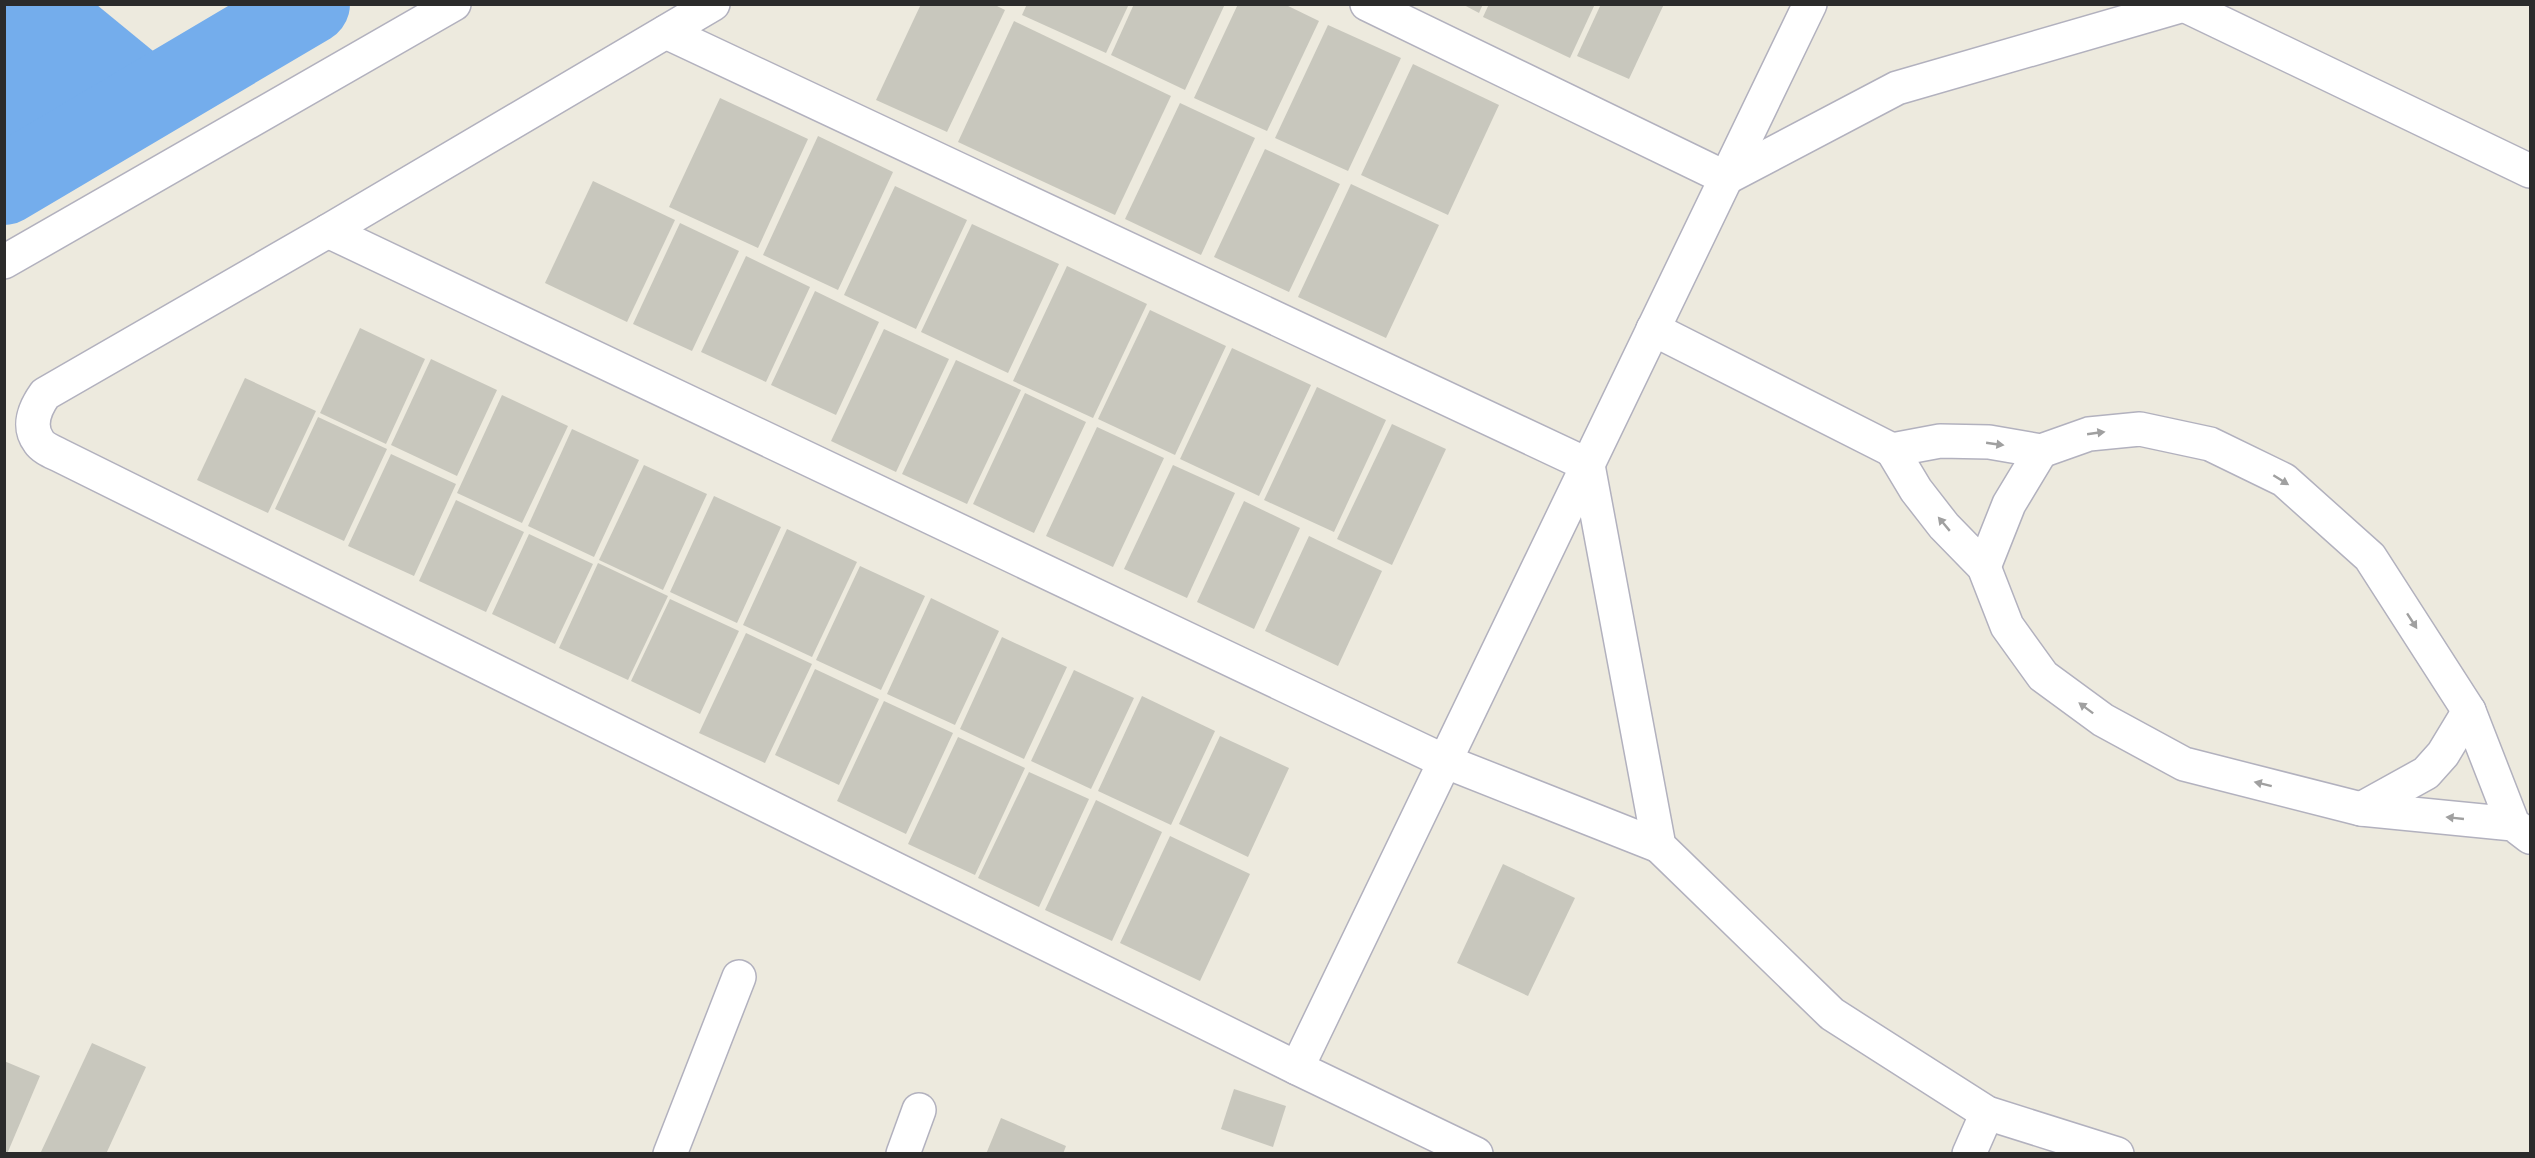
<svg xmlns="http://www.w3.org/2000/svg" width="2535" height="1158" viewBox="0 0 2535 1158" font-family="'Roboto Condensed',sans-serif">
<style>
.water{fill:#74adec}
.lines{fill:none;stroke-linecap:round;stroke-linejoin:round}
.river{stroke:#74adec;stroke-width:80}
.building{fill:#c8c7bd}
.minor-casing{stroke:#b2b1be;stroke-width:36}
.tertiary-casing{stroke:#b2b1be;stroke-width:36}
.minor{stroke:#fff;stroke-width:33}
.tertiary{stroke:#fff;stroke-width:33}
.oneway{fill:#a0a0a0}
</style>
<rect width="100%" height="100%" fill="#edeade"/>
<!-- water -->
<polygon class="water" points="4,5 97,5 186,78 5,185"/>
<g class="lines">
<!-- river -->
<polyline class="river" points="4,185 310,4"/>
</g>
<!-- building -->
<g class="building">
<polygon points="921,4 993,4 1005,10 947,132 876,100"/>
<polygon points="1027,4 1129,4 1106,53 1022,15"/>
<polygon points="1134,4 1225,4 1185,90 1111,55"/>
<polygon points="1238,4 1284,4 1319,21 1267,131 1194,98"/>
<polygon points="1462,4 1483,4 1479,13"/>
<polygon points="1489,4 1595,4 1570,58 1483,17"/>
<polygon points="1601,4 1664,4 1629,79 1577,56"/>
<polygon points="1014,21 1171,96 1115,215 958,142"/>
<polygon points="1328,25 1401,58 1348,171 1275,138"/>
<polygon points="1413,64 1499,105 1448,215 1361,175"/>
<polygon points="720,98 808,139 758,248 669,207"/>
<polygon points="1180,103 1255,138 1201,255 1125,219"/>
<polygon points="818,136 893,172 838,290 763,255"/>
<polygon points="1265,149 1340,184 1289,292 1214,257"/>
<polygon points="593,181 675,220 627,322 545,283"/>
<polygon points="1351,184 1439,225 1386,338 1298,297"/>
<polygon points="895,186 967,220 916,329 844,295"/>
<polygon points="680,223 739,251 692,351 633,324"/>
<polygon points="972,224 1059,264 1008,373 921,332"/>
<polygon points="746,256 810,287 766,382 701,352"/>
<polygon points="1067,266 1147,304 1093,418 1013,381"/>
<polygon points="815,291 879,322 836,415 771,385"/>
<polygon points="1150,310 1226,346 1175,455 1098,419"/>
<polygon points="360,328 425,359 386,444 320,413"/>
<polygon points="884,329 949,359 896,472 831,441"/>
<polygon points="1232,348 1311,385 1259,496 1180,459"/>
<polygon points="431,359 497,390 457,476 391,445"/>
<polygon points="956,360 1021,390 967,504 902,474"/>
<polygon points="245,378 316,411 268,513 197,480"/>
<polygon points="1317,387 1386,420 1334,532 1264,500"/>
<polygon points="1025,393 1086,422 1034,533 973,504"/>
<polygon points="502,395 568,426 522,523 457,493"/>
<polygon points="318,417 387,449 344,541 275,509"/>
<polygon points="1392,424 1446,449 1392,565 1337,539"/>
<polygon points="1097,427 1164,458 1113,567 1046,536"/>
<polygon points="572,429 639,460 594,557 528,526"/>
<polygon points="391,454 456,484 414,576 348,546"/>
<polygon points="644,465 707,494 663,590 599,560"/>
<polygon points="1173,465 1235,493 1187,598 1124,569"/>
<polygon points="714,496 781,527 737,623 670,592"/>
<polygon points="456,500 524,532 486,612 419,581"/>
<polygon points="1244,501 1300,528 1254,629 1197,602"/>
<polygon points="787,529 857,562 812,657 743,625"/>
<polygon points="529,534 593,564 555,644 492,614"/>
<polygon points="1309,536 1382,571 1338,666 1265,631"/>
<polygon points="598,563 668,596 628,680 559,648"/>
<polygon points="860,566 925,596 881,690 816,660"/>
<polygon points="931,598 999,631 955,725 887,694"/>
<polygon points="670,599 739,631 700,714 631,681"/>
<polygon points="746,633 812,664 765,763 699,733"/>
<polygon points="1002,637 1067,667 1024,759 960,729"/>
<polygon points="815,669 879,699 839,785 775,755"/>
<polygon points="1074,670 1134,698 1091,789 1031,761"/>
<polygon points="1142,696 1215,731 1171,825 1098,791"/>
<polygon points="884,701 953,733 906,834 837,801"/>
<polygon points="1220,736 1289,768 1248,857 1179,824"/>
<polygon points="958,737 1025,768 975,875 908,844"/>
<polygon points="1029,772 1089,799 1039,907 978,878"/>
<polygon points="1096,800 1162,832 1112,941 1045,910"/>
<polygon points="1170,836 1250,874 1200,981 1120,943"/>
<polygon points="1503,864 1575,898 1528,996 1457,963"/>
<polygon points="92,1043 146,1067 106,1154 40,1154"/>
<polygon points="4,1061 40,1076 7,1154 4,1154"/>
<polygon points="1234,1089 1286,1106 1273,1147 1221,1129"/>
<polygon points="1001,1118 1066,1146 1063,1154 986,1154"/>
</g>
<g class="lines">
<!-- minor casing -->
<g class="minor-casing">
<g id="minor">
<path d="M713 4 328 231 45 394C35 408 27 426 39 442 43 448 53 452 59 455L1297 1068 1476 1154"/>
<polyline points="1367,4 1726,178 1897,88 2184,5"/>
<polyline points="2182,4 2530,171"/>
<polyline points="666,32 1588,465 1659,846 1832,1014 1987,1113 2117,1154"/>
<polyline points="328,231 1444,761 1659,846"/>
<polyline points="1653,329 1892,450"/>
<polyline points="1984,567 2009,504 2041,451"/>
<polyline points="2361,809 2426,773 2443,754 2469,711"/>
<polyline points="2513,824 2469,711 2370,557 2284,480 2210,444 2140,429 2089,434 2041,451 1989,442 1940,441 1892,450 1916,490 1944,526 1984,567 2007,626 2043,676 2103,720 2184,764 2361,809 2513,824 2530,837"/>
<polyline points="1297,1068 1810,4"/>
<polyline points="670,1154 739,977"/>
<polyline points="903,1154 919,1110"/>
<polyline points="1969,1154 1987,1113"/>
</g>
</g>
<!-- tertiary casing -->
<g class="tertiary-casing">
<polyline id="tertiary" points="4,262 454,4"/>
</g>
<!-- minor -->
<use href="#minor" class="minor"/>
<!-- tertiary -->
<use href="#tertiary" class="tertiary"/>
</g>
<!-- one-way arrows -->
<defs><path id="oneway-solid" d="M-6-.8H1V-3.2L6.5 0L1 3.2V.8H-6Z" transform="scale(1.5)"/></defs>
<g class="oneway">
<use href="#oneway-solid" transform="translate(2096 433) rotate(-8)"/>
<use href="#oneway-solid" transform="translate(1995 444) rotate(8)"/>
<use href="#oneway-solid" transform="translate(2281 480) rotate(32)"/>
<use href="#oneway-solid" transform="translate(1944 524) rotate(-130)"/>
<use href="#oneway-solid" transform="translate(2412 621) rotate(57)"/>
<use href="#oneway-solid" transform="translate(2086 708) rotate(-143)"/>
<use href="#oneway-solid" transform="translate(2263 784) rotate(-166)"/>
<use href="#oneway-solid" transform="translate(2455 818) rotate(-174)"/>
</g>
<!-- border -->
<rect width="2535" height="1158" fill="none" stroke="#2b2b2b" stroke-width="12"/>
</svg>
